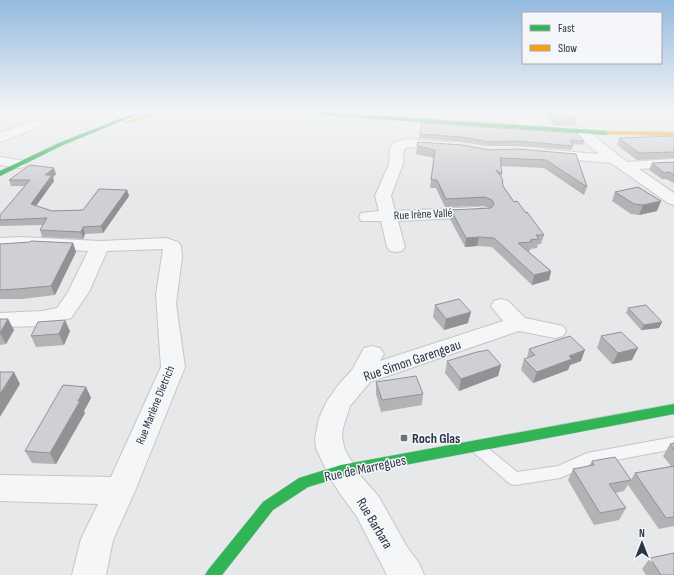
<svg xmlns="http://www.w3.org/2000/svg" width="674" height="575" viewBox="0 0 674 575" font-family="'Sofia Sans Condensed',sans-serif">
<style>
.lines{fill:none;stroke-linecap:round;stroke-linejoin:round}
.lane-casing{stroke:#c4c6c8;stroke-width:2}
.street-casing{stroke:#c4c6c8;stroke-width:2}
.fast-casing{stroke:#c4c6c8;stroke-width:1}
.slow-casing{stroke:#c4c6c8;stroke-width:1}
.lane{fill:#f5f6f7;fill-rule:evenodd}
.street{fill:#f5f6f7;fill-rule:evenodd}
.fast{fill:#30b455;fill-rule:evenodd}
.slow{fill:#ff9f0a;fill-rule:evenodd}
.wall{fill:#b1b3b5}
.shaded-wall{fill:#909294}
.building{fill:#ced0d3;stroke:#909294}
.poi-dot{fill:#6c737f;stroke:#f4f6f9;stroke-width:1.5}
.labels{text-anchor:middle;stroke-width:3;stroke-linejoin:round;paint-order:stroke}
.street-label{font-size:12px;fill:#2b3445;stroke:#f4f6f9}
.near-street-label{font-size:14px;fill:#2b3445;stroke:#f4f6f9}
.near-poi-label{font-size:14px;font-weight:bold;fill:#2b3445;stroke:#f4f6f9;text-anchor:start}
</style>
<rect width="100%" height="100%" fill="#e6e8ea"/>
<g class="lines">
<!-- lane casing -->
<g class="lane-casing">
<polygon id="lane" points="674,437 674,449 589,465 560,478 515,485 510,484 472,451 470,447 472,443 477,441 482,443 517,472 558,466 587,453"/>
</g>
<!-- street casing -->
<g class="street-casing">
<g id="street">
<polygon points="510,112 522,112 534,129 532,132 524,132"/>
<polygon points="36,120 42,124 40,127 0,142 0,133"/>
<polygon points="580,128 585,129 627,162 674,159 674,167 639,169 674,193 674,205 668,203 611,163 544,157 542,154 544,151 549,150 599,154 575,135 574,132 575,129"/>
<polygon points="408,139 444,142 449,143 451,146 449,149 444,150 408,147 404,149 403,164 391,196 395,211 479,207 485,209 487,212 485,215 479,217 398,221 405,247 402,251 396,252 390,251 387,247 381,221 361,221 359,217 361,213 379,211 375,196 389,164 390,148 395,142"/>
<polygon points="0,157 24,161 26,164 24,167 19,168 0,165"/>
<polygon points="19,237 100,241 166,238 178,242 181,246 182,257 176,304 185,367 135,491 113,540 106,575 72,575 81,539 98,504 0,501 0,475 111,477 161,367 156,295 163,249 107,251 89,292 71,318 42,326 0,327 0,313 42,311 57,308 68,292 88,251 19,247 0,248 0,238"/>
<polygon points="501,299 508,301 525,318 563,326 566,331 563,336 555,338 519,331 370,382 350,406 343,428 342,438 345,450 359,474 379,497 407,547 419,563 424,575 387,575 357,517 339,492 328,474 316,448 315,438 319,418 327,401 339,384 352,370 364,348 372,346 380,348 384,354 380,361 503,321 491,306 494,301"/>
</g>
</g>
<!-- fast casing -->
<g class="fast-casing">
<g id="fast">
<polygon points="137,112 144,112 63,145 0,176 0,171 59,143"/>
<polygon points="303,112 323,112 608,131 611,133 608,135 306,114"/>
<polygon points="674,404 674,414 341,477 308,487 273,510 222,575 205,575 208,570 263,502 299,478 341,465"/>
</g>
</g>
<!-- slow casing -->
<g class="slow-casing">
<g id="slow">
<polygon points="157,112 164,112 130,123 125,122"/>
<polygon points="608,131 674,132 674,136 606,134 606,132"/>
</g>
</g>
<!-- lane -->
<use href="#lane" class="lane"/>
<!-- street -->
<use href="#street" class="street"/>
<!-- fast -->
<use href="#fast" class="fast"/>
<!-- slow -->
<use href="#slow" class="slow"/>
</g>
<!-- wall -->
<g class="wall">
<polygon points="547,112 572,112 577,117 575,126 554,125 546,114"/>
<polygon points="422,123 584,141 583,145 572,144 573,146 571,150 516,146 488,146 461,142 419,138"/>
<polygon points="674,136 674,158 637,160 617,145 619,138"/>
<polygon points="417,146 576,154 587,187 584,195 544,168 501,166 502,174 501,177 503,186 514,202 526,213 544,235 541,244 538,244 537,248 530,249 530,251 528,251 551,271 549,280 532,285 492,247 477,246 465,247 450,219 451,210 490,208 483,206 445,207 436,188 430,188 434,158 416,154"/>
<polygon points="674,162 674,183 666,179 662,179 649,170 652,163"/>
<polygon points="56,174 53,177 54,181 36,206 52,211 83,210 127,190 129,196 103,233 85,234 83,239 42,237 40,230 43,225 0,226 0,220 25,186 11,186 9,180"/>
<polygon points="615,192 657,211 639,215 631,214 612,201"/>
<polygon points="73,243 76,252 55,295 22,299 0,299 0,244"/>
<polygon points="435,305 468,323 444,330 433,317"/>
<polygon points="628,308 662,322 659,328 641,330 626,313"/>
<polygon points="0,319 8,319 14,330 6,344 0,345"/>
<polygon points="70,331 64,345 36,347 31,336"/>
<polygon points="601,336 632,360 612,364 597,348"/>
<polygon points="529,349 581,361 570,365 568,370 533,383 521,370 524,359 527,358"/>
<polygon points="447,361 501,365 498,376 459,391 445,373"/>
<polygon points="376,382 423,394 422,405 381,412 376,394"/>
<polygon points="86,387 91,398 84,411 85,413 56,464 32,463 25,451"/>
<polygon points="674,443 674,526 659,529 628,485 635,473 671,466 663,456 670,444"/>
<polygon points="592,461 631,480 624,491 615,493 626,508 619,520 594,525 568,480 573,469 589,466"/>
<polygon points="650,558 674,575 646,575 642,569"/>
</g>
<!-- shaded-wall -->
<g class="shaded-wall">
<polygon points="54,168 56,174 53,177 54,181 33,210 31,204 45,175"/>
<polygon points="127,190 129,196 103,233 101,226"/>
<polygon points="661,201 657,211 639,215 643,205"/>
<polygon points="83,227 85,234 83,239 81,232"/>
<polygon points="479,237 477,246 465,247 466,238"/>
<polygon points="73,243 76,252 55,295 51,286"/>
<polygon points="551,271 549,280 532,285 534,275"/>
<polygon points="471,312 468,323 444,330 446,319"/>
<polygon points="8,319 14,330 6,344 0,333"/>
<polygon points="65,320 70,331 64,345 59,334"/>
<polygon points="662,322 659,328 641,330 644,325"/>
<polygon points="638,348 632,360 612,364 618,353"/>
<polygon points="585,350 581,361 570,365 568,370 533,383 537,372 569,356"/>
<polygon points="501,365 498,376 459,391 461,379"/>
<polygon points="14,372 20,384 0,417 0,394"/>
<polygon points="86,387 91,398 84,411 85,413 56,464 50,453"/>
</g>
<!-- building -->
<g class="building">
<polygon points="552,112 572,112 577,117 556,116"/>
<polygon points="422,123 577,133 584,141 571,140 573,146 517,141 489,142 462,137 420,134"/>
<polygon points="674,136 674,152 639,153 619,138"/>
<polygon points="418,142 462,145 489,150 518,149 576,154 587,187 546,160 500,158 502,174 496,170 502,178 503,186 514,202 517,201 526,213 527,212 544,235 536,235 539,239 530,240 532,242 518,243 551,271 534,275 494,238 479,237 466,238 451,210 491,208 494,204 492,200 485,197 446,199 437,180 431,180 435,150 417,146"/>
<polygon points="674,162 674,175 669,172 664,173 652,163"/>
<polygon points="30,165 54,168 45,175 52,175 31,204 52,211 83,210 99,189 127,190 101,226 83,227 81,232 40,230 47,218 0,220 0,215 30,180 9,180"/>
<polygon points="638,187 661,201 643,205 634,204 615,192"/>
<polygon points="31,241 73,243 51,286 17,289 0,290 0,244 30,242"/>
<polygon points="459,299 471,312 446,319 435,305"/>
<polygon points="646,305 662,322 644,325 628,308"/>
<polygon points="0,319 8,319 0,333"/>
<polygon points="65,320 59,334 31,336 38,322"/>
<polygon points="621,332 638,348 618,353 601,336"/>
<polygon points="570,336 585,350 569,356 572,359 537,372 524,359 535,355 529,349"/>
<polygon points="488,350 501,365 461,379 447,361 477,352"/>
<polygon points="0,372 14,372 0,394"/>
<polygon points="416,376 423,394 382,400 376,382"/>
<polygon points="63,385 86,387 78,401 80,401 50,453 25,451"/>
<polygon points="674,443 674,450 670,444"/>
<polygon points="615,457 631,480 609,484 626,508 600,513 573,469 594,465 592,461"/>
<polygon points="674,466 674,517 666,518 635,473"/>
<polygon points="674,553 674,575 661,575 650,558"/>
</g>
<!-- sky -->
<linearGradient id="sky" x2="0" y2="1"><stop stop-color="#93bae0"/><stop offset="0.58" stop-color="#f4f5f6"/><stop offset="1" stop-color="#f4f5f6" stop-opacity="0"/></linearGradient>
<rect width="674" height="192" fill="url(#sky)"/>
<!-- markers -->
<rect class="poi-dot" x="400" y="434" width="8" height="8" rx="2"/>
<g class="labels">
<!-- street labels -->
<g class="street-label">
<text transform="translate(423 214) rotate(-3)" y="4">Rue Irène Vallé</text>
<text transform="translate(155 405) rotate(-68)" y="4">Rue Marlène Dietrich</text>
</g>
<!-- near-street labels -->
<g class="near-street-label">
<text transform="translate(412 360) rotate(-19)" y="5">Rue Simon Garengeau</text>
<text transform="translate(365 468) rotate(-12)" y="5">Rue de Marregues</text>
<text transform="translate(375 523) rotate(59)" y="5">Rue Barbara</text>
</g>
<!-- near-poi labels -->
<g class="near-poi-label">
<text x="412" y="443">Roch Glas</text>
</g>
</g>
<!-- legend -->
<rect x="522" y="12" width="140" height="52" fill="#f4f6f9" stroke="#a4a8b1"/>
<rect x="530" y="25" width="20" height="6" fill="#30b455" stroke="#a4a8b1"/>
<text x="558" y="32" font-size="12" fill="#2b3445">Fast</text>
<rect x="530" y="45" width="20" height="6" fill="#ff9f0a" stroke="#a4a8b1"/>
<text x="558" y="52" font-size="12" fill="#2b3445">Slow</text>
<!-- north arrow -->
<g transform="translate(642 543)" stroke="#f4f6f9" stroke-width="3" paint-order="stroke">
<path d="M0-3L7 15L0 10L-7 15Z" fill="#2b3445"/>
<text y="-6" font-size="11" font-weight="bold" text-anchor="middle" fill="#2b3445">N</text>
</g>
</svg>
